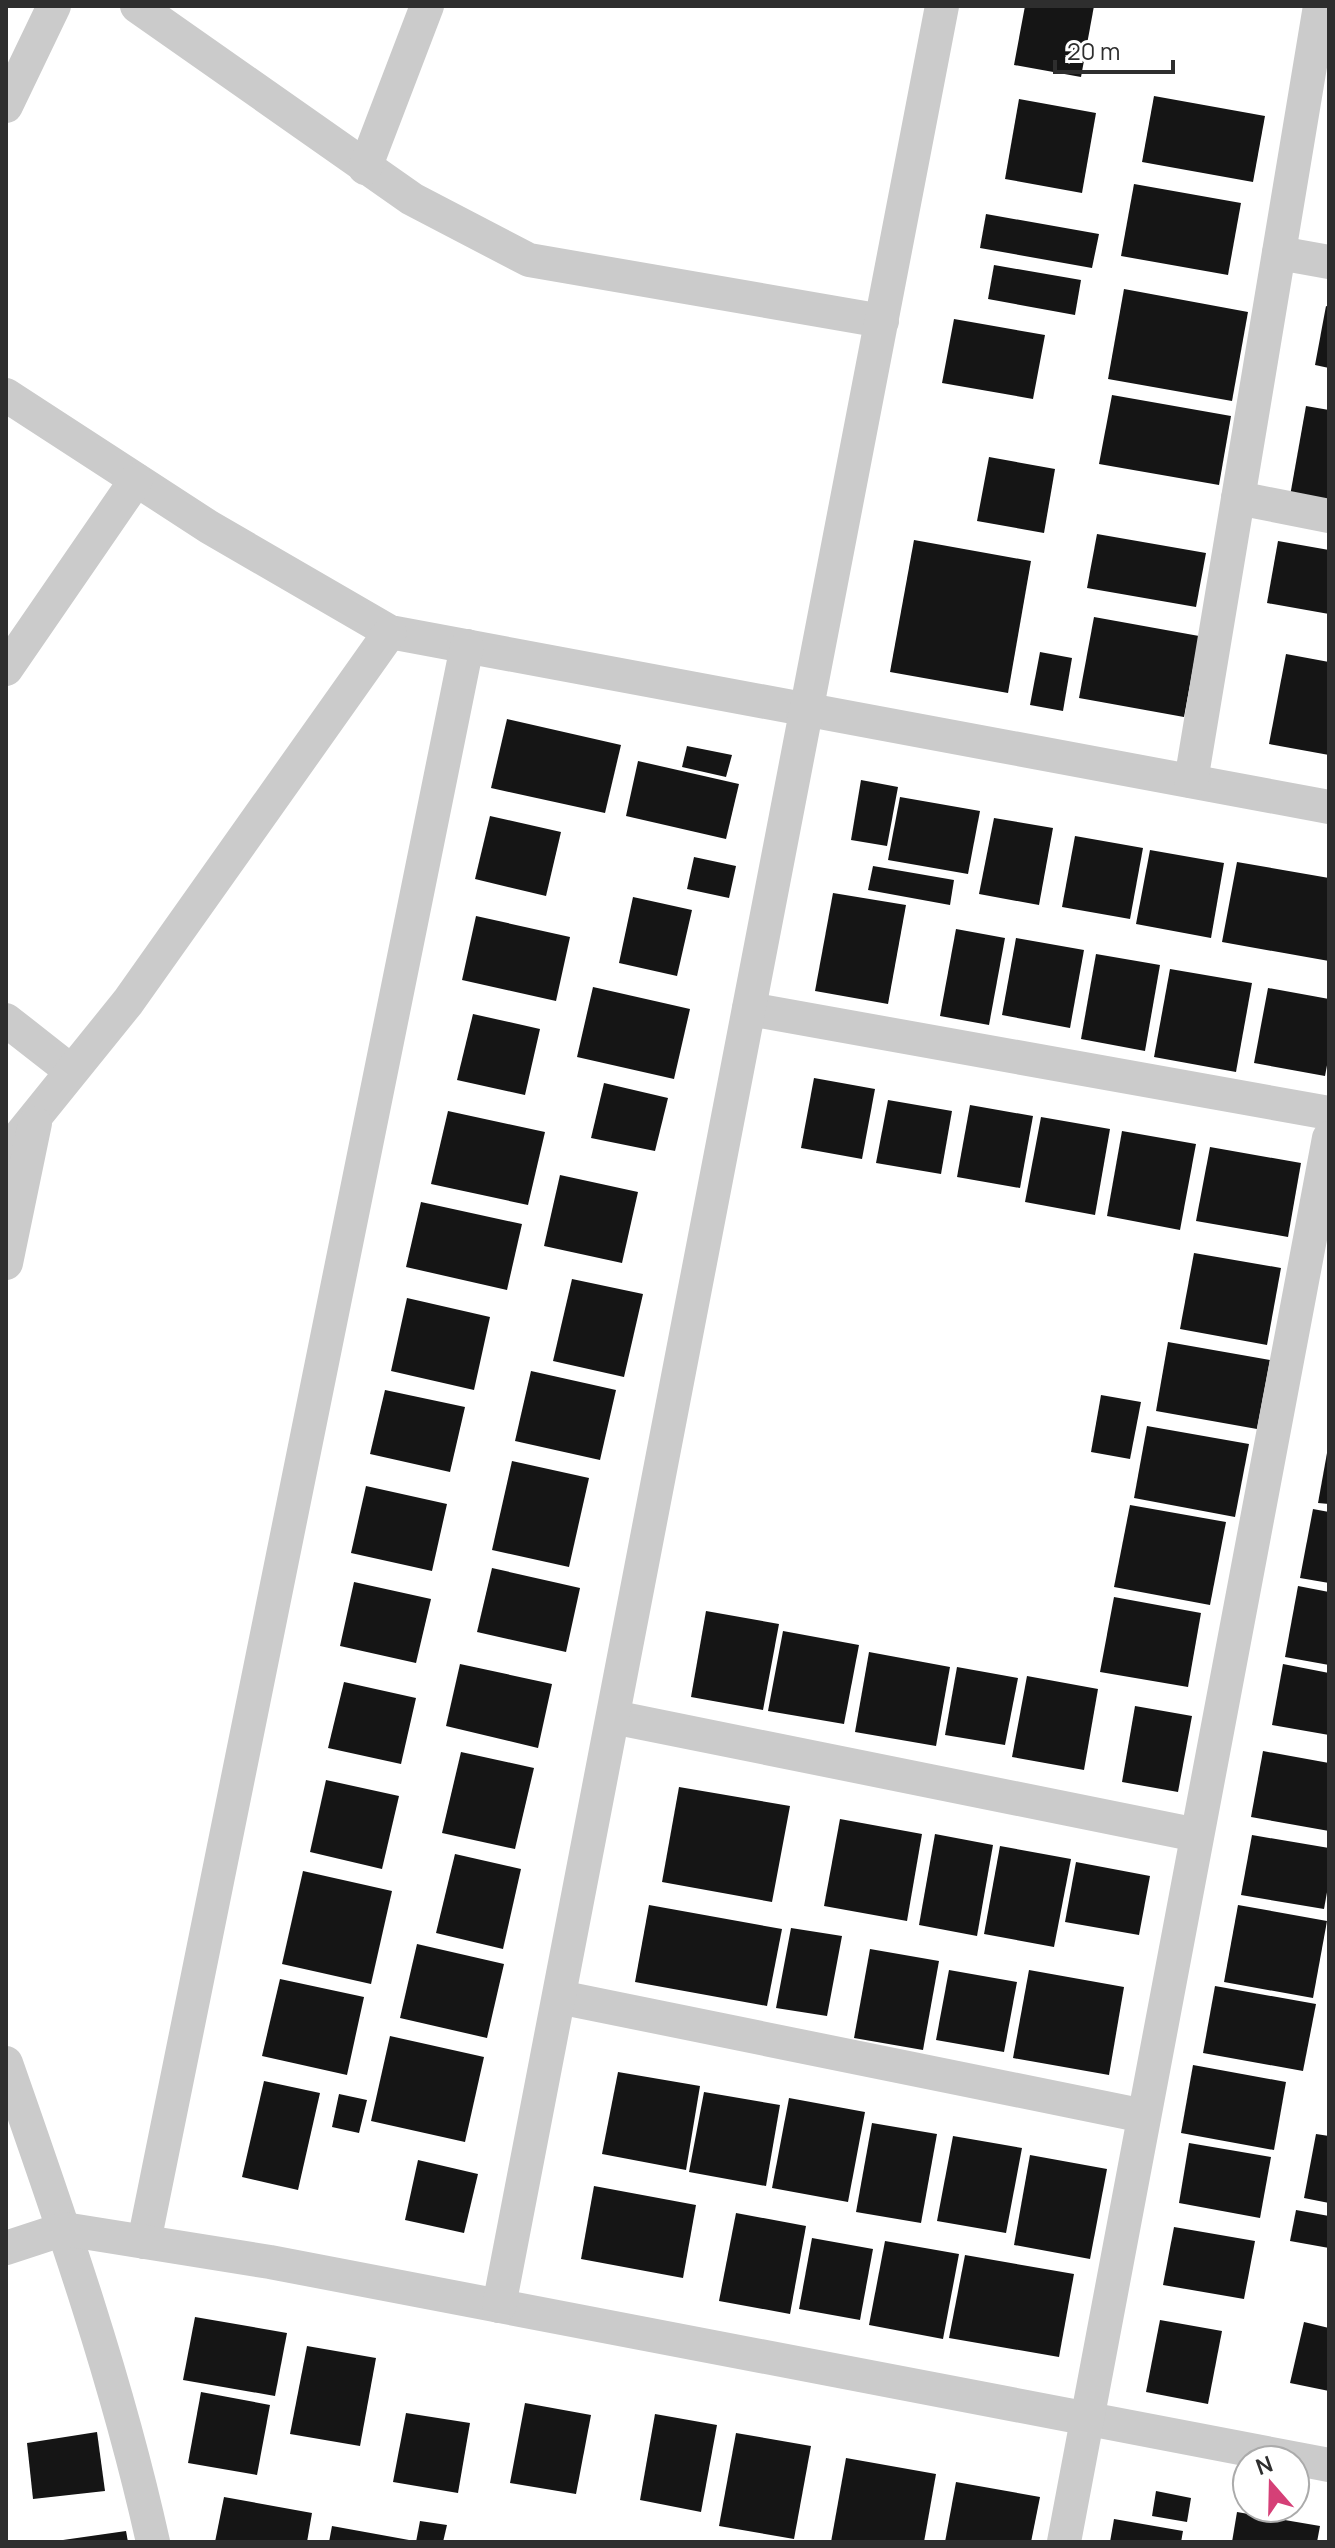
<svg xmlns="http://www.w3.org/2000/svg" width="1335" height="2548" viewBox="0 0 1335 2548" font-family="Manrope,sans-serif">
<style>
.building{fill:#151515}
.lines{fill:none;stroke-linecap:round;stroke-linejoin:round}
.street{stroke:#cbcbcb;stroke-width:34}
</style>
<rect width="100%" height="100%" fill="#fff"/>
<!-- building -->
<g class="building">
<polygon points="1025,6 1094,6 1081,77 1014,65"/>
<polygon points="1154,96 1265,116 1253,182 1142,162"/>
<polygon points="1019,99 1096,113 1082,193 1005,179"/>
<polygon points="1134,184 1241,203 1228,275 1121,256"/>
<polygon points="986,214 1099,234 1092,268 980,248"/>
<polygon points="994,265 1081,280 1075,315 988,299"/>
<polygon points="1124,289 1248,312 1232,401 1108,379"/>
<polygon points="1326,306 1329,307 1329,368 1315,365"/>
<polygon points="954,319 1045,335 1033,399 942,383"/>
<polygon points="1112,395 1231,416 1219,485 1099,464"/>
<polygon points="1306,406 1329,410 1329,502 1290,496"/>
<polygon points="989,457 1055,469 1044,533 977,521"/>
<polygon points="1097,534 1206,553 1196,607 1087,588"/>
<polygon points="914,540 1031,561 1008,693 890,672"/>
<polygon points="1278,541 1329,550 1329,614 1267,603"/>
<polygon points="1094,617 1199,636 1184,717 1079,698"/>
<polygon points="1040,652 1072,658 1063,711 1030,705"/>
<polygon points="1286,654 1329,662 1329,755 1269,744"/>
<polygon points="507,719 621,745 605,813 491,788"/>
<polygon points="687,746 732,755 726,777 682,767"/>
<polygon points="638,761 739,784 726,839 626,816"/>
<polygon points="861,780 898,787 887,846 851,840"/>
<polygon points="900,797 980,811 968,874 888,860"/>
<polygon points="490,816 561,832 546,896 475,879"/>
<polygon points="994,818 1053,828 1039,905 979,894"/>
<polygon points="1075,836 1143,848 1130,919 1062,907"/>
<polygon points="1150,850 1224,863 1211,938 1136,924"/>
<polygon points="694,857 736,866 729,898 687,889"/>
<polygon points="1237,862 1329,878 1329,961 1222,942"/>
<polygon points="873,866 954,880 950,905 868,890"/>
<polygon points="833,893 906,905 888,1004 815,991"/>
<polygon points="633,897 692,910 677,976 619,963"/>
<polygon points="476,916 570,937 556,1001 462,980"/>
<polygon points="956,929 1005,938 989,1025 940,1016"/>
<polygon points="1016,938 1084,950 1070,1028 1002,1015"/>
<polygon points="1096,954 1160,965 1145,1051 1081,1039"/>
<polygon points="1170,969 1252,983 1236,1072 1154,1057"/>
<polygon points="593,987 690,1009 674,1079 577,1057"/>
<polygon points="1268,988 1329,999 1329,1055 1325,1076 1254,1063"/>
<polygon points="473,1014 540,1029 525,1095 457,1080"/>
<polygon points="814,1078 875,1089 862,1159 801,1148"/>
<polygon points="604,1083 668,1098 655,1151 591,1138"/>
<polygon points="888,1100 952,1111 941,1174 876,1163"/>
<polygon points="970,1105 1033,1116 1020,1188 957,1177"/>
<polygon points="448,1111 545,1132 528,1205 431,1184"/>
<polygon points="1041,1117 1110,1129 1095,1215 1025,1202"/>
<polygon points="1122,1131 1196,1144 1180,1230 1107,1216"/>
<polygon points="1210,1147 1301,1163 1288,1237 1196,1221"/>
<polygon points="560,1175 638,1192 622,1263 544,1246"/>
<polygon points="421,1202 522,1224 507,1290 406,1267"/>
<polygon points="1194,1253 1281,1268 1267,1345 1180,1329"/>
<polygon points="572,1279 643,1294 624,1377 553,1361"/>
<polygon points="407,1298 490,1317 474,1390 391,1371"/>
<polygon points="1168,1342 1270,1360 1257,1429 1156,1411"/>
<polygon points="531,1371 616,1390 600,1460 515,1441"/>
<polygon points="385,1390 465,1407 450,1472 370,1454"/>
<polygon points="1101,1395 1141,1402 1130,1459 1091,1452"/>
<polygon points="1147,1426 1249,1444 1235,1517 1134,1498"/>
<polygon points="1327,1453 1329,1453 1329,1504 1318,1503"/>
<polygon points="512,1461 589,1478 569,1567 492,1550"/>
<polygon points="366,1486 447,1504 432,1571 351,1553"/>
<polygon points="1130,1505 1226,1522 1210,1605 1114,1587"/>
<polygon points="1313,1509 1329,1512 1329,1583 1300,1578"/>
<polygon points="492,1568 580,1588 566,1652 477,1632"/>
<polygon points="354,1582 431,1599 416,1663 340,1646"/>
<polygon points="1298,1586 1329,1592 1329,1665 1285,1657"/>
<polygon points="1114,1597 1201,1613 1188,1687 1100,1672"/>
<polygon points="706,1611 779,1624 763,1710 691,1697"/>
<polygon points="783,1631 859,1645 844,1724 768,1711"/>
<polygon points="869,1652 950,1667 936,1746 855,1732"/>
<polygon points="460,1664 552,1684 538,1748 446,1726"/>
<polygon points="1283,1664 1329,1673 1329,1735 1272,1725"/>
<polygon points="957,1667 1018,1678 1005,1745 945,1735"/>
<polygon points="1027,1676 1098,1689 1084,1770 1012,1757"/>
<polygon points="344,1682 416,1698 401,1764 328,1748"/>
<polygon points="1135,1706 1192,1716 1178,1792 1122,1782"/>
<polygon points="1263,1751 1329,1763 1329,1831 1251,1817"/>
<polygon points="461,1752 534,1768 515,1849 442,1833"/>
<polygon points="326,1780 399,1796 382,1869 310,1852"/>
<polygon points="679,1787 790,1806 772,1902 662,1882"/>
<polygon points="840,1819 922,1834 907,1921 824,1906"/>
<polygon points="935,1834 993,1845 977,1936 919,1925"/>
<polygon points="1252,1835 1329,1848 1329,1881 1324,1909 1241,1895"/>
<polygon points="1000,1846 1071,1859 1054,1947 984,1934"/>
<polygon points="455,1854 521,1869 503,1949 436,1933"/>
<polygon points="1076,1862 1150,1876 1139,1935 1065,1922"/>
<polygon points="303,1871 392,1891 371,1984 282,1964"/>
<polygon points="649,1905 782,1929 767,2006 635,1982"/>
<polygon points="1238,1905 1327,1921 1313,1998 1224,1982"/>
<polygon points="791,1928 842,1936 827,2016 776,2008"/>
<polygon points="417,1944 504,1964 487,2038 400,2018"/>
<polygon points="870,1949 939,1961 923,2050 854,2038"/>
<polygon points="949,1970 1017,1982 1004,2052 936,2040"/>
<polygon points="1029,1970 1124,1987 1109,2075 1013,2058"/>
<polygon points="280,1979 364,1997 347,2075 262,2056"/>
<polygon points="1215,1986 1316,2004 1303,2071 1203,2053"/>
<polygon points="390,2036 484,2057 465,2142 371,2121"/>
<polygon points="1193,2065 1286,2082 1274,2150 1181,2133"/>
<polygon points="618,2072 700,2086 686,2170 602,2154"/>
<polygon points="264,2081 320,2093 298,2190 242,2177"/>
<polygon points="704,2092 780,2105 766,2186 689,2172"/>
<polygon points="339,2094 367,2100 359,2133 332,2127"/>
<polygon points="789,2098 865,2112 848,2202 772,2188"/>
<polygon points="872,2123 937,2134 921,2223 856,2212"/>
<polygon points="1316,2134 1329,2136 1329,2203 1304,2198"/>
<polygon points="953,2136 1022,2148 1006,2233 937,2221"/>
<polygon points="1189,2143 1271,2157 1260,2218 1179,2203"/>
<polygon points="1030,2155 1107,2169 1090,2259 1014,2245"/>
<polygon points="418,2160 478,2174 464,2233 405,2220"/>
<polygon points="594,2186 696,2205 683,2278 581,2259"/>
<polygon points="1296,2210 1329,2216 1329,2248 1290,2241"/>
<polygon points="736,2213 806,2226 790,2314 719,2301"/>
<polygon points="1174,2227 1255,2241 1244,2299 1163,2285"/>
<polygon points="812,2238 873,2249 860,2320 799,2309"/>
<polygon points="885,2241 959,2254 943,2339 869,2325"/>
<polygon points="965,2255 1074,2274 1059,2357 949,2338"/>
<polygon points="195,2317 287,2333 275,2396 183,2380"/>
<polygon points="1160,2320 1222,2331 1208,2404 1146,2392"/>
<polygon points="1304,2322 1329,2328 1329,2391 1290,2383"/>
<polygon points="307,2346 376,2358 360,2446 290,2434"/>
<polygon points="201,2392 270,2405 257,2475 188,2463"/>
<polygon points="525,2403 591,2415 576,2494 510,2483"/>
<polygon points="406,2413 470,2423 458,2493 393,2482"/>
<polygon points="655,2414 717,2425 701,2512 640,2500"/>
<polygon points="97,2432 105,2491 33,2499 27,2443"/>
<polygon points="736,2433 811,2446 794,2539 719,2526"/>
<polygon points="846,2458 936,2474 924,2542 831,2542"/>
<polygon points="956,2482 1040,2497 1031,2542 945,2542"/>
<polygon points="1156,2491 1191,2498 1187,2522 1152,2516"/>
<polygon points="224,2497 312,2513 307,2542 215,2542"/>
<polygon points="1237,2512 1320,2526 1317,2542 1232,2542"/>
<polygon points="1114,2519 1183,2531 1181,2542 1110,2542"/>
<polygon points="420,2521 447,2525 443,2542 416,2542"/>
<polygon points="332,2526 409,2540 409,2542 329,2542"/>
<polygon points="126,2531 128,2542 64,2542 63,2540"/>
</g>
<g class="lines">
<!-- street -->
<g class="street">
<polyline points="137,6 412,199 529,260 882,321"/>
<polyline points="6,106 54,6"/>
<polyline points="365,168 427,6"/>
<polyline points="1279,253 1329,262"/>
<polyline points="6,395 209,527 390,632 1329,807"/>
<polyline points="1238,498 1329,516"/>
<polyline points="6,669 136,480"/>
<polyline points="1191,781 1320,6"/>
<polyline points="749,1009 1329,1113"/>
<polyline points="6,1020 71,1071"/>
<polyline points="6,1153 128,1002 390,632"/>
<polyline points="6,1263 35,1123"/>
<polyline points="613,1717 1197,1835"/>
<polyline points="559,1997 1144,2116"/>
<path d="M6 2063C61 2220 117 2379 153 2542"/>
<polyline points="144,2242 467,646"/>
<polyline points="6,2248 64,2229 270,2262 1329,2465"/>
<polyline points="499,2306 942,6"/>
<polyline points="1064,2542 1329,1138"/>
</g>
</g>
<!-- border -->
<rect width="1335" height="2548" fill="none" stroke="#2e2e2e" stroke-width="16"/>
<!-- north arrow -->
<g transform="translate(1271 2484) rotate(340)"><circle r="38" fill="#ffffff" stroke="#ababab" stroke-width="2"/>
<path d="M0-6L14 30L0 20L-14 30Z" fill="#d54077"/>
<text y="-12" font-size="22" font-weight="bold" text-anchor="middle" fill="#2e2e2e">N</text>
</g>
<!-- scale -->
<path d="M1055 60v12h118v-12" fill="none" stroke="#2e2e2e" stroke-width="4"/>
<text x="1067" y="60" font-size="24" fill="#2e2e2e" stroke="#ffffff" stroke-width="6" paint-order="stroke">20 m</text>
</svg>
